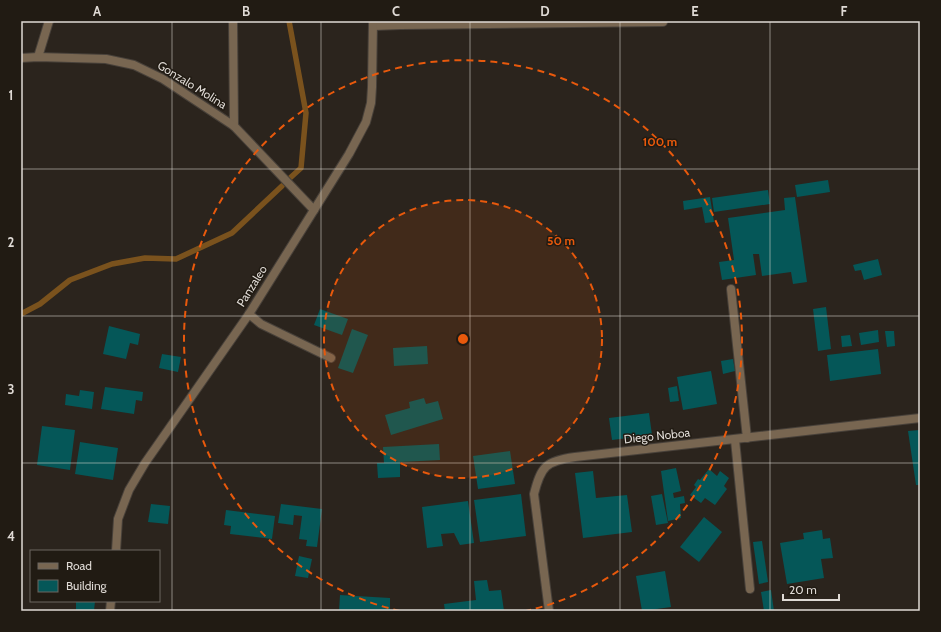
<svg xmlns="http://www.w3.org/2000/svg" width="941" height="632" viewBox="0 0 941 632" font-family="Cabin,sans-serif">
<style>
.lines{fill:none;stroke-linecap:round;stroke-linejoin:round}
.stream{stroke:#7a521d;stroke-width:5.5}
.building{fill:#055758}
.service-casing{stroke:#48413a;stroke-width:10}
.minor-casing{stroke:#48413a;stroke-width:10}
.tertiary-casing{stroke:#48413a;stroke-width:10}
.service{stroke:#786651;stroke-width:8}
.minor{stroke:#786651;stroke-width:8}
.tertiary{stroke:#786651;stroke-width:8}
.grid{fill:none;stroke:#dfdad5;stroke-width:1;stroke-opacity:0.55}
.ring{fill:none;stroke:#e8590c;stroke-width:2;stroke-dasharray:7 5}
.labels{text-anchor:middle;stroke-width:3;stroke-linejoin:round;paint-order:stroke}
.street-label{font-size:12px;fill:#dfdad5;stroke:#211b13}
.centre{fill:#e8590c;stroke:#211b13;stroke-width:2}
.ring-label{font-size:12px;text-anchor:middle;font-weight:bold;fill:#e8590c;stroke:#211b13;stroke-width:3;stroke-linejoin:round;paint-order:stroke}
.neatline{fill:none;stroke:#dfdad5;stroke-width:1.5}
.grid-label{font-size:13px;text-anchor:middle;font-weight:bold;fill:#dfdad5}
</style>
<rect width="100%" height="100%" fill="#2b241d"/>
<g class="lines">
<!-- stream -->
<g class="stream">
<polyline points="289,21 306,113 301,168 290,178"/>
<polyline points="21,314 40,304 70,280 112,264 145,258 176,259 232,233 282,186"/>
</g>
</g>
<!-- building -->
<g class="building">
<polygon points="828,180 830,192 797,197 795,185"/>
<polygon points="768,190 770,204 714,212 712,198"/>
<polygon points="710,197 714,222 705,223 702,207 684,210 683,201"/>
<polygon points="795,197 807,282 793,284 791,272 762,276 759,254 753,254 756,275 722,280 719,262 734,260 728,218 785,210 784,198"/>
<polygon points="878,259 882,275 864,280 861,270 855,271 853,265"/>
<polygon points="826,307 831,349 818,351 813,309"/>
<polygon points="320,309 348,319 342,335 314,325"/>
<polygon points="109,326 140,334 138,345 130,343 126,359 103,354"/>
<polygon points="352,329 368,335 353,373 338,368"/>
<polygon points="878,330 879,342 861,345 859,333"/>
<polygon points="885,331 894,331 895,346 887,347"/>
<polygon points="850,335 852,346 842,347 841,336"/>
<polygon points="427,346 428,364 394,366 393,348"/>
<polygon points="878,349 881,374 830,381 827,355"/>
<polygon points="162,354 181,357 178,372 159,368"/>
<polygon points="733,359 735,371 723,374 721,361"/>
<polygon points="711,371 717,404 683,410 677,377"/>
<polygon points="677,386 679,401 670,402 668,388"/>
<polygon points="105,387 143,392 142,401 136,400 134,414 101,409"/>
<polygon points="80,390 94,392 92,409 65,405 66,394 79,396"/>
<polygon points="424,398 426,404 438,401 443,419 391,435 385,415 410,408 409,402"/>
<polygon points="649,413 652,435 612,440 609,418"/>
<polygon points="42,426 75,430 70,470 37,465"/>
<polygon points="920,430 920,485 916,485 908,431"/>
<polygon points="80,442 118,448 113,480 75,474"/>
<polygon points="439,444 440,460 400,462 400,477 378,478 377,463 384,463 383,447"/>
<polygon points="510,451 515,484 478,489 473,456"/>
<polygon points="676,468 681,491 673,493 674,498 684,496 685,503 680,504 681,518 668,521 661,471"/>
<polygon points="709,469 717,476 720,471 729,478 724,486 727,489 715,505 705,498 701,503 690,495 696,487 694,485 698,479 700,480"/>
<polygon points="593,471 596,498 627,495 632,532 583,538 575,473"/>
<polygon points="521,494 526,536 480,542 474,500"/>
<polygon points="662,494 668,523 656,525 651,496"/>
<polygon points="468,501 474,543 460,545 454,533 441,534 443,546 427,548 422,507"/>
<polygon points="151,504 170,506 168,524 148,522"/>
<polygon points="281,504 322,509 317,547 306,546 307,540 299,539 302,516 294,515 293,525 278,523"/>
<polygon points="226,510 275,516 272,539 230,534 231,526 224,525"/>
<polygon points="704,517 722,532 699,562 680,547"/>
<polygon points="822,530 823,539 830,538 833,558 821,559 824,578 787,584 780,543 804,539 803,533"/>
<polygon points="762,541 768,582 759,584 753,542"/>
<polygon points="299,556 312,559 308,578 295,576"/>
<polygon points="665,571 671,607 642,611 636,576"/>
<polygon points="487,580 489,591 501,590 504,611 445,611 444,604 476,600 474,581"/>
<polygon points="771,590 774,611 764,611 761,592"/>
<polygon points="340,595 390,598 390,611 339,611"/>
<polygon points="85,601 95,601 94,611 76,611 76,602 84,602"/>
</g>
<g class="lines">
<!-- service casing -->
<g class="service-casing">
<g id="service">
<polyline points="249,314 261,324 331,358"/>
<polyline points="735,440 750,589"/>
</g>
</g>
<!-- minor casing -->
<g class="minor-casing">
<g id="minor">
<polyline points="233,21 234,126"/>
<polyline points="373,26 401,25 663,22"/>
<polyline points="38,57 49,21"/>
<polyline points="21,58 38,57 106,59 134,65 163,79 234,126 314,210"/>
<polyline points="731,289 747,438"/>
<path d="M549 611 534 494C541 466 546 461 575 457L920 418"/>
</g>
</g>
<!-- tertiary casing -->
<g class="tertiary-casing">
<g id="tertiary">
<polyline points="116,551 118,519 129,490 145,463 249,314 349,154 366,122 371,103 372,87 373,21"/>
<polyline points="110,611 111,601"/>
</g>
</g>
<!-- service -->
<use href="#service" class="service"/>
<!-- minor -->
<use href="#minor" class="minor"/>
<!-- tertiary -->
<use href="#tertiary" class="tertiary"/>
</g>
<!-- grid -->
<path class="grid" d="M172 21V611M321 21V611M470 21V611M620 21V611M770 21V611M21 169H920M21 316H920M21 463H920"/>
<!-- distance rings -->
<circle cx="463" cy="339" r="139" fill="#e8590c" fill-opacity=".12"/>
<g class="ring">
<circle cx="463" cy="339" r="139"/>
<path d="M400 611A279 279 0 1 1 526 611"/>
</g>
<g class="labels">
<!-- street labels -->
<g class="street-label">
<text transform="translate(192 85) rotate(32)" y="4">Gonzalo Molina</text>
<text transform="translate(252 286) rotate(-58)" y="4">Panzaleo</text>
<text transform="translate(657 436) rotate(-6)" y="4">Diego Noboa</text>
</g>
</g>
<circle cx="463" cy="339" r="6" class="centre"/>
<g class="ring-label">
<text x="660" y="146">100 m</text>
<text x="561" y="245">50 m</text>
</g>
<!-- border -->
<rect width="941" height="632" fill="none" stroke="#211b13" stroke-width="44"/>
<!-- legend -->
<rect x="30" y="550" width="130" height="52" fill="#211b13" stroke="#6d6761"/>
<rect x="38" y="563" width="20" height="6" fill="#786651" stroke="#6d6761"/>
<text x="66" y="570" font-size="12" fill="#dfdad5">Road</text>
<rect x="38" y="580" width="20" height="12" fill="#055758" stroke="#6d6761"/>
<text x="66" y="590" font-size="12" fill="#dfdad5">Building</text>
<!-- scale -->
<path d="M783 594v6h56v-6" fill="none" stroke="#dfdad5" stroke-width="2"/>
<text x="789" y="594" font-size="12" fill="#dfdad5" stroke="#211b13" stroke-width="3" paint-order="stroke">20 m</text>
<rect x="22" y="22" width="897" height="588" class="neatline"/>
<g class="grid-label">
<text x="97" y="16">A</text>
<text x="246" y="16">B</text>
<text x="396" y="16">C</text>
<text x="545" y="16">D</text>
<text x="695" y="16">E</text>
<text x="844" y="16">F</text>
<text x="11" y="100">1</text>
<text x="11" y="247">2</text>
<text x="11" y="394">3</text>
<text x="11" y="541">4</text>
</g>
</svg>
